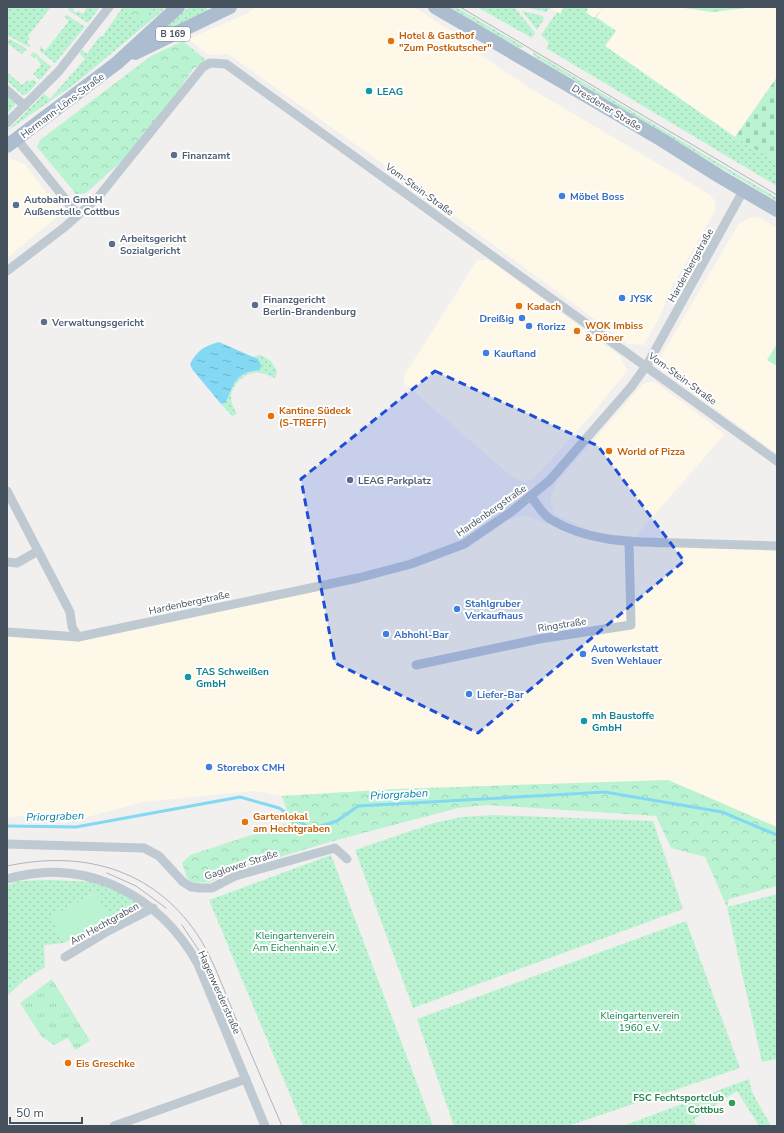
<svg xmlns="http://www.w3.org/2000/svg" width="784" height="1133" viewBox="0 0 784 1133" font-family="'Nunito Sans',sans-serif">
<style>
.commercial{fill:#fdf8e7}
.grass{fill:url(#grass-dots)}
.forest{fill:url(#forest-crowns)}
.cemetery{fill:url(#cemetery-stones)}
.park{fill:url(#park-tufts)}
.pitch{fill:#baf3d1}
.water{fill:url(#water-ripples)}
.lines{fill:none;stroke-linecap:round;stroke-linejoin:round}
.stream{stroke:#83d8f3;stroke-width:3}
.minor{stroke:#bec9d2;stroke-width:9}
.primary{stroke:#acbdd0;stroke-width:14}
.tram{stroke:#b0b4ba;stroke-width:1}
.marked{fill:#1d4ed8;fill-opacity:0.2;stroke:#1d4ed8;stroke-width:3;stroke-dasharray:8 5;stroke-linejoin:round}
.food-dot{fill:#e8710a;stroke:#fff;stroke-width:1.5}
.culture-dot{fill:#0f9aa8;stroke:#fff;stroke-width:1.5}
.service-dot{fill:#5c6f8a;stroke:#fff;stroke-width:1.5}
.shop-dot{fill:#3f7fe0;stroke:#fff;stroke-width:1.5}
.leisure-dot{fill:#2e9e5b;stroke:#fff;stroke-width:1.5}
.labels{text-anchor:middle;stroke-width:4;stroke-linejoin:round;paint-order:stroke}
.shield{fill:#fff;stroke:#7d868e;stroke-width:1}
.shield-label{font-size:9px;font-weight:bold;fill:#45525e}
.food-label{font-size:10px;font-weight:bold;fill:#c56008;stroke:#fff;text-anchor:start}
.culture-label{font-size:10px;font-weight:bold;fill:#0d838f;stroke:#fff;text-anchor:start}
.street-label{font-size:10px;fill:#45525e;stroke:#fff}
.service-label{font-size:10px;font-weight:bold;fill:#4e5e75;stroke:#fff;text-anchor:start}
.shop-label{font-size:10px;font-weight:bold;fill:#366cbe;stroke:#fff;text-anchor:start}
.park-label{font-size:10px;fill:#0f864e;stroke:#fff}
.leisure-label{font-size:10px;font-weight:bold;fill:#27864d;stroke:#fff;text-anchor:end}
.water-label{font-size:11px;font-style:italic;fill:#027ea6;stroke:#fff}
</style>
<defs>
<pattern id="grass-dots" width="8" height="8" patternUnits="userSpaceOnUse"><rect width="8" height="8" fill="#baf3d1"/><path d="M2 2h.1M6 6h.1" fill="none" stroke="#a1d2b6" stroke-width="1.8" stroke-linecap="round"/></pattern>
<pattern id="forest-crowns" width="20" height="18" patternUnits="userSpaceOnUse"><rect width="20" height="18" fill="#baf3d1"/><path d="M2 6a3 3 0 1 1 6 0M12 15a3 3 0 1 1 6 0" fill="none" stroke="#a1d2b6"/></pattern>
<pattern id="cemetery-stones" width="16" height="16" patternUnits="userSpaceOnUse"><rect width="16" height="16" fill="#baf3d1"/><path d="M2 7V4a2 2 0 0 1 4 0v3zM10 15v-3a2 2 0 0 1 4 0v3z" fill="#a1d2b6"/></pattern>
<pattern id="park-tufts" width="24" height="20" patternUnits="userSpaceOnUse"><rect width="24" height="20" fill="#baf3d1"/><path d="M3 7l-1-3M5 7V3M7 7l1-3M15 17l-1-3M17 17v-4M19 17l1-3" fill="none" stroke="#a1d2b6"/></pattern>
<pattern id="water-ripples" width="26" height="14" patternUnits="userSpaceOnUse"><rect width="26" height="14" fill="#83d8f3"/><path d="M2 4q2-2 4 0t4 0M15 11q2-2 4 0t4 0" fill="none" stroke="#6db2c8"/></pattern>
</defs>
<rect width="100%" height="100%" fill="#f2efef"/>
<!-- commercial -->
<g class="commercial">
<polygon points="256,7 414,7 469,42 468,46 525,85 709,194 715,201 716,209 667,296 662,313 644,345 628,344 403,178 228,54 209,55 188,39 248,13"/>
<polygon points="549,7 678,7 712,12 755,7 777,7 777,77 735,137"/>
<polygon points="11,159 25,164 62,213 7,258 7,162"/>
<polygon points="750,217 760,218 777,228 777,454 661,368 660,358 738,225"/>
<polygon points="477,260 489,260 621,357 627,371 591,415 543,469 533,479 524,482 511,476 404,383 404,376"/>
<polygon points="650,382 655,382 725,434 635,537 596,533 554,514 550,499 556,483 643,384"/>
<polygon points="526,515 580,537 777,549 777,827 668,780 397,789 282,796 254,791 143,802 65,823 20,816 7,818 7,636 75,640 412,568 468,548 511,519"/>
</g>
<!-- grass -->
<g class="grass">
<polygon points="7,7 51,7 28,36 30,39 27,42 30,45 29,47 7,35"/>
<polygon points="70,7 74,9 73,11 77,13 78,11 83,14 87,7 99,8 88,23 68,10"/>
<polygon points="123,7 164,7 162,11 76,83 7,131 44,94 50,99 85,59 79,53 82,50 87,54 100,36 102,37"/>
<polygon points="189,7 205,7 208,10 165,32 163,30"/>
<polygon points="449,7 456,7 524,47 520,48"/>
<polygon points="477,7 511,7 516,9 535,33 532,38"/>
<polygon points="525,7 549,7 550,8 546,12"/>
<polygon points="564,7 585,7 588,9 586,12 594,18 604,7 596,17 616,31 605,46 735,137 777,162 777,186 546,48 549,43 541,35 557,12 560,14"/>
<polygon points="522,11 543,16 544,19 537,30"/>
<polygon points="67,15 85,27 55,63 40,51 40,46 45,51 69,21 64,16"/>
<polygon points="10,39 27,49 22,54 8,44 8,40"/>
<polygon points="34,52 51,67 40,80 33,74 41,65 36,57 34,58 30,55"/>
<polygon points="533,52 777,198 777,201 534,56"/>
<polygon points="7,72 22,85 28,80 30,82 32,79 37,83 27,94 23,95 7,81"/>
<polygon points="7,96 14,102 15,105 7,114"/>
<path d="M261 355 271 361 277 371 275 378C270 377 265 373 260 373 246 371 233 383 231 396 231 403 234 409 237 414L232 416 221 404 226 402C235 381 235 374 260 370L258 360 252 357Z"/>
<polygon points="493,815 653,821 683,909 413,1008 355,850 434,823 462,817"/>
<polygon points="331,855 433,1126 303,1126 209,900"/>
<polygon points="49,880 97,882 127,895 144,906 112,924 95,893 51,917 64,943 44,945 45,967 23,981 7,996 7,885 19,881"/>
<polygon points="777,894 777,1059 762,1062 727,907"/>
<polygon points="686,921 740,1068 568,1126 454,1126 417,1019"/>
<polygon points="749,1079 752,1092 771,1126 756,1126 758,1124 737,1091 693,1120 697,1126 623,1126"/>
</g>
<!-- forest -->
<g class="forest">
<polygon points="123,7 149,7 147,19 145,20 135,18"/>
<polygon points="183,41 206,60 193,69 179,90 122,161 86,193 77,195 37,147 40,140 151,56"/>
<polygon points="668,780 777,827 777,886 729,899 727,907 705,857 671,848 656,816 487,805 458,808 333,841 233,871 210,882 192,883 187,878 182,863 190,855 291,822 282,796 397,789"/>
</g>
<!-- cemetery -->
<g class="cemetery">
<polygon points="678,7 755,7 712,12"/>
<polygon points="777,77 777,162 735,137"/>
</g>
<!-- park -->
<polygon class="park" points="52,979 90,1041 75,1050 68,1038 54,1045 42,1037 20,1003"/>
<!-- pitch -->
<g class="pitch">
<polygon points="777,344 777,366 767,360"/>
<polygon points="96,893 110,919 64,943 50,917"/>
</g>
<!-- water -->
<path class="water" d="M219 342 258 359 261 365 260 370C235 373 235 382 226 402L221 404 192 369 190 364C197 350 205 346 219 342Z"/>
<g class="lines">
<!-- stream -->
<polyline class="stream" points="7,826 76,827 240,797 279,808 311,829 337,821 358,806 605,792 722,812 777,835"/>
<!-- minor -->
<g class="minor">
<polyline points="7,90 25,106"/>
<polyline points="7,123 59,71 109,7"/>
<polyline points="17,139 78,215"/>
<polyline points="7,271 66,226 99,196 203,67 210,63 226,64 777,461"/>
<polyline points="7,491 70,612 72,627 78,637"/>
<path d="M530 496C538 504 540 512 550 519 589 543 635 542 680 543 712 544 745 545 777 546"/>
<polyline points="7,562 17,563 38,551"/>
<polyline points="7,632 78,637 358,578 411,564 464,544 511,512 550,480 631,387 647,365 743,191"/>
<polyline points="416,665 539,639 631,625 629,541"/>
<polyline points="7,844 144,848 159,856 183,882 191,887 200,888 212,888 235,876 335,848 347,859"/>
<path d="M7 879C86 856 159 895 198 964L265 1126"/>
<polyline points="65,957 108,931 153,908"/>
<polyline points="114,1126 246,1079"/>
</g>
<!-- primary -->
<g class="primary">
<polyline points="435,7 662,140 719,176 777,210"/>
<polyline points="135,53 230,7"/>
<polyline points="7,146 117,63 178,7"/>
</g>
<!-- tram -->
<g class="tram">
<polyline points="460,7 777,195"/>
<path d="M7 866C82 850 152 868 197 934 213 958 223 988 234 1014 250 1051 266 1089 282 1126"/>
<polyline points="107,873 136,886 166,908"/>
<polyline points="182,925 202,955"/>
</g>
</g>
<!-- marked area -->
<path class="marked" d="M435 371 598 446 684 561 478 733 335 663 301 479Z"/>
<!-- markers -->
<g class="food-dot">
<circle cx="391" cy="41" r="4"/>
<circle cx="519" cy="306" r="4"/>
<circle cx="577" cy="331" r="4"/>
<circle cx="271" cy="416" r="4"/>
<circle cx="609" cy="451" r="4"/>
<circle cx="245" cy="822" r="4"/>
<circle cx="68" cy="1063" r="4"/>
</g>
<g class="culture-dot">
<circle cx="369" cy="91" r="4"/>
<circle cx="188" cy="677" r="4"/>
<circle cx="584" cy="721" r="4"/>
</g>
<g class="service-dot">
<circle cx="174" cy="155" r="4"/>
<circle cx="16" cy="205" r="4"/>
<circle cx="112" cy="244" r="4"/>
<circle cx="255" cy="305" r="4"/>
<circle cx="44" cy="322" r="4"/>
<circle cx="350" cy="480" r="4"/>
</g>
<g class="shop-dot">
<circle cx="562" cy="196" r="4"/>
<circle cx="622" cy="298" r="4"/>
<circle cx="522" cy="318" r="4"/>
<circle cx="529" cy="326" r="4"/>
<circle cx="486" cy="353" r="4"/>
<circle cx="457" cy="609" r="4"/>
<circle cx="386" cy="634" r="4"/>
<circle cx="583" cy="654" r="4"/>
<circle cx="469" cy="694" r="4"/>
<circle cx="209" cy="767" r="4"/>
</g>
<circle class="leisure-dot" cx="732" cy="1103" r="4"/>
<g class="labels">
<!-- shield labels -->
<rect class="shield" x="156" y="27" width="34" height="14" rx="3"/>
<g class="shield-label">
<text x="173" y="37">B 169</text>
</g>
<!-- food labels -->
<g class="food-label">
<text x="399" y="39">Hotel &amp; Gasthof<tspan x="399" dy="12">"Zum Postkutscher"</tspan></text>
<text x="527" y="310">Kadach</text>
<text x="585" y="329">WOK Imbiss<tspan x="585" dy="12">&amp; Döner</tspan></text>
<text x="279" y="414">Kantine Südeck<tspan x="279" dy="12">(S-TREFF)</tspan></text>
<text x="617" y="455">World of Pizza</text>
<text x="253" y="820">Gartenlokal<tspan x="253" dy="12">am Hechtgraben</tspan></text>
<text x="76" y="1067">Eis Greschke</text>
</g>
<!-- culture labels -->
<g class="culture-label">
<text x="377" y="95">LEAG</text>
<text x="196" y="675">TAS Schweißen<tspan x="196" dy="12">GmbH</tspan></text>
<text x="592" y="719">mh Baustoffe<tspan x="592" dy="12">GmbH</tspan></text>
</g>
<!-- street labels -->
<g class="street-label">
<text transform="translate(62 105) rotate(-37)" y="4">Hermann-Löns-Straße</text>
<text transform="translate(607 107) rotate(31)" y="4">Dresdener Straße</text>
<text transform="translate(420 189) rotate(36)" y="4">Vom-Stein-Straße</text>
<text transform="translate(690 265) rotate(-61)" y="4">Hardenbergstraße</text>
<text transform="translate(683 378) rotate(36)" y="4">Vom-Stein-Straße</text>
<text transform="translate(491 510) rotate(-35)" y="4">Hardenbergstraße</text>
<text transform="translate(189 602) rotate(-12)" y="4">Hardenbergstraße</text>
<text transform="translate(562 624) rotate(-9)" y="4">Ringstraße</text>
<text transform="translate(241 864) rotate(-18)" y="4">Gaglower Straße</text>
<text transform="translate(104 923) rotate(-29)" y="4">Am Hechtgraben</text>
<text transform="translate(220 992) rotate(66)" y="4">Hagenwerderstraße</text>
</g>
<!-- service labels -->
<g class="service-label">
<text x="182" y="159">Finanzamt</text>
<text x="24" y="203">Autobahn GmbH<tspan x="24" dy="12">Außenstelle Cottbus</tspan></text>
<text x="120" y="242">Arbeitsgericht<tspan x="120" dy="12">Sozialgericht</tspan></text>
<text x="263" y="303">Finanzgericht<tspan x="263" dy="12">Berlin-Brandenburg</tspan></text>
<text x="52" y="326">Verwaltungsgericht</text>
<text x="358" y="484">LEAG Parkplatz</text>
</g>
<!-- shop labels -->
<g class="shop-label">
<text x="570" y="200">Möbel Boss</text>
<text x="630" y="302">JYSK</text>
<text x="514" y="322" text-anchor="end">Dreißig</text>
<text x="537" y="330">florizz</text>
<text x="494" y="357">Kaufland</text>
<text x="465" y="607">Stahlgruber<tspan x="465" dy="12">Verkaufhaus</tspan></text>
<text x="394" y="638">Abhohl-Bar</text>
<text x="591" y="652">Autowerkstatt<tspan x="591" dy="12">Sven Wehlauer</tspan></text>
<text x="477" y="698">Liefer-Bar</text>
<text x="217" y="771">Storebox CMH</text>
</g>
<!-- park labels -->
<g class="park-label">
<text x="295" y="939">Kleingartenverein<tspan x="295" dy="12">Am Eichenhain e.V.</tspan></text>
<text x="640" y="1019">Kleingartenverein<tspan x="640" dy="12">1960 e.V.</tspan></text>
</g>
<!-- leisure labels -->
<g class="leisure-label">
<text x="724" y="1101">FSC Fechtsportclub<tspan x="724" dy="12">Cottbus</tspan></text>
</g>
<!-- water labels -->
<g class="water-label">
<text transform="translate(399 794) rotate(-3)" y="4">Priorgraben</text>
<text transform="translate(55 816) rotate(-2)" y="4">Priorgraben</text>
</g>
</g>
<!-- border -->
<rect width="784" height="1133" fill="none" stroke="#45525e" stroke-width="16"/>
<!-- scale -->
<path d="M10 1117v6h72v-6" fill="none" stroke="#45525e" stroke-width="2"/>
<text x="16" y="1117" font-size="12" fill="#45525e" stroke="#ffffff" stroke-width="3" paint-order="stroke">50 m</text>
</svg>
